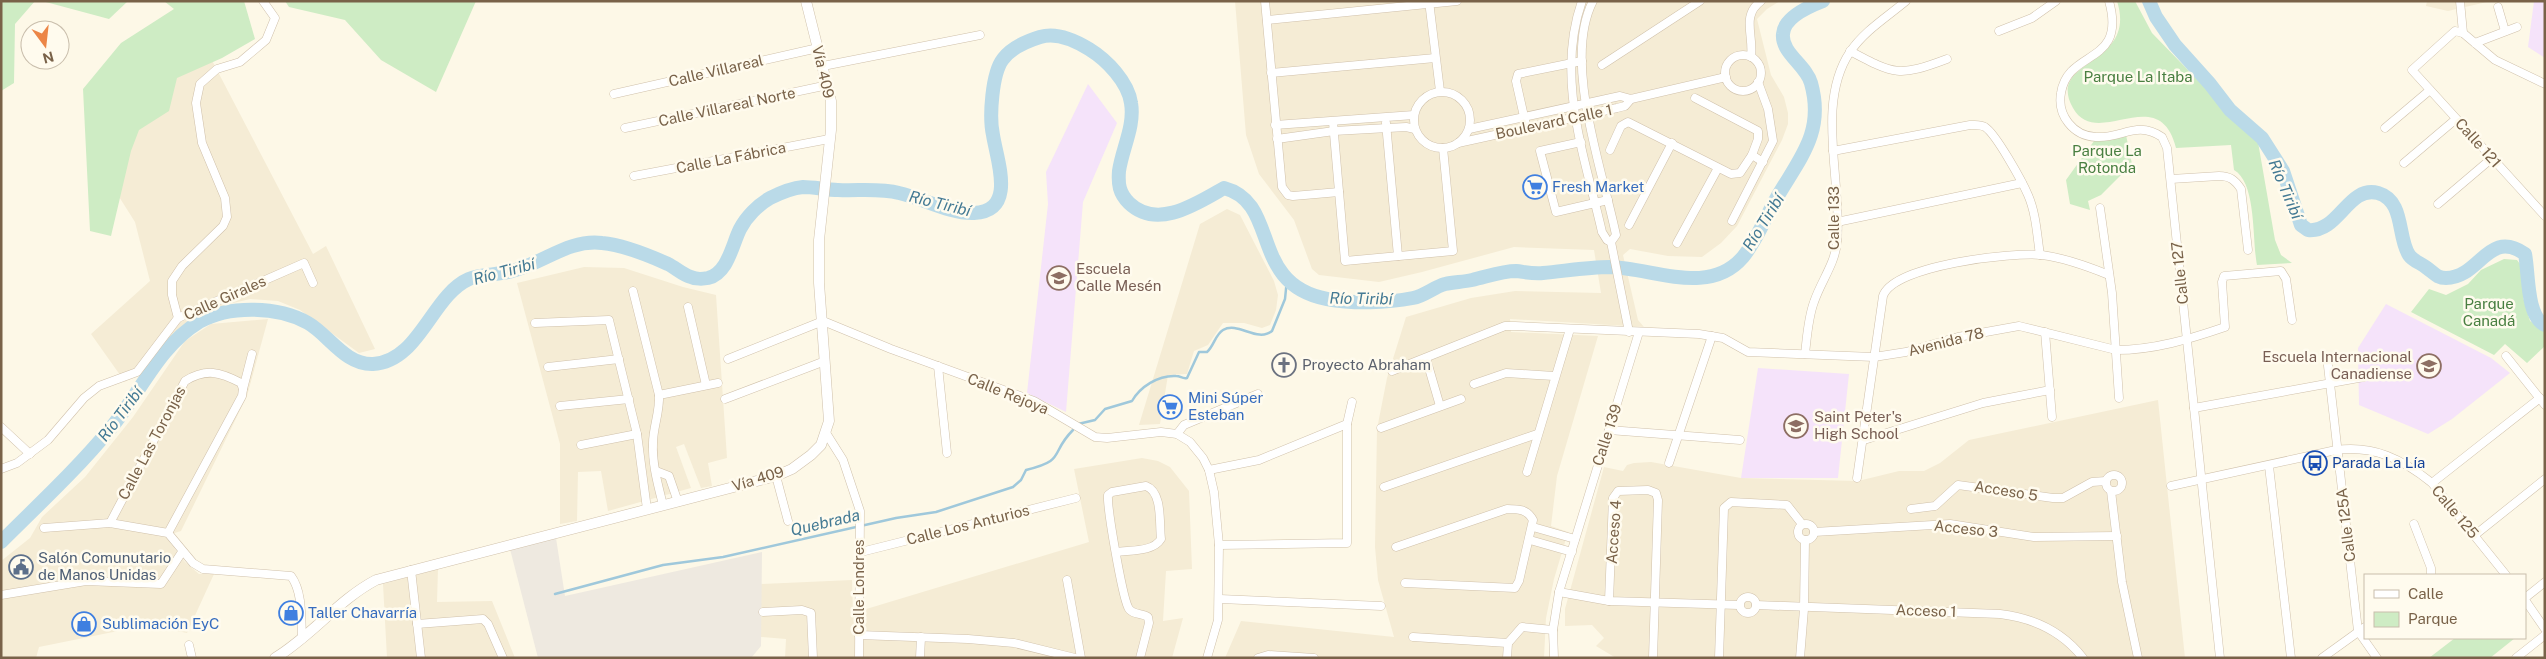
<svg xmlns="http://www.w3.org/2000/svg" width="2546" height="659" viewBox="0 0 2546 659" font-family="'Public Sans',sans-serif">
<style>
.residential{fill:#f5ecd5}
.industrial{fill:#eee9e0}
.education{fill:#f5e3fa}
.green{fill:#ceecc4}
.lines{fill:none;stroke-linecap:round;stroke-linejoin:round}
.stream{stroke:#9fc8db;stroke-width:2.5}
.river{stroke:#badae8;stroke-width:14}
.minor-casing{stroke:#d0c1ab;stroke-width:9}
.tertiary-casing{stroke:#d0c1ab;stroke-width:11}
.minor{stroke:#fff;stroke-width:8}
.tertiary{stroke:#fff;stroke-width:10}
.labels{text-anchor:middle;stroke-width:5;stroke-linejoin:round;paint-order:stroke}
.street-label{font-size:15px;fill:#796249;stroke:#fffbee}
.park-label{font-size:15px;fill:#497f41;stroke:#fffbee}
.shop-label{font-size:15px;fill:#366cbe;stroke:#fffbee;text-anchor:start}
.education-label{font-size:15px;fill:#785e54;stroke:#fffbee;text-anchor:start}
.worship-label{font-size:15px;fill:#5b616d;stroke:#fffbee;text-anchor:start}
.transit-label{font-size:15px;fill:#164399;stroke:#fffbee;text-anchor:start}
.service-label{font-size:15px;fill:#4e5e75;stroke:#fffbee;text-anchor:start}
.water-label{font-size:16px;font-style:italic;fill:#447a94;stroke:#fffbee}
</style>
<rect width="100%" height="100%" fill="#fdf8e7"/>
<!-- residential -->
<g class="residential">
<polygon points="1235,1 1780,1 1767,9 1757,19 1771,75 1784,97 1788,113 1788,124 1782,140 1737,226 1721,243 1702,257 1668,256 1630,249 1623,255 1638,320 1644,327 1510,319 1511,332 1598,336 1557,476 1551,526 1568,532 1554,579 1546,618 1544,658 1225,658 1241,621 1394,637 1378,580 1375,547 1377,429 1387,378 1406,317 1471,298 1515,291 1601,293 1594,250 1514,247 1422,272 1379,282 1319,275 1312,269 1294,220 1259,174 1246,135"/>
<polygon points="2427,1 2491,1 2448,11 2426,6"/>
<polygon points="205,47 313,254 326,246 375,349 359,353 300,310 278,301 250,299 221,306 193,321 158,349 125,382 91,334 150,281 135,222 116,192 115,144"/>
<polygon points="1227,209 1240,215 1274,281 1278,295 1276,310 1270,325 1262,328 1244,323 1223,323 1208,345 1194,351 1187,374 1168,375 1160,424 1139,425 1200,224"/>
<polygon points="584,267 624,268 683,287 716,295 727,458 708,463 712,486 701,488 684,444 676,447 691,488 608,511 601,471 578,472 577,521 560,524 560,444 517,283"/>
<polygon points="268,319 247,396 181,531 165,536 185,562 199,574 214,574 187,633 149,625 116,622 118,631 39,647 36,658 1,658 1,561 30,538 42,517 85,477 133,417 185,341 211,324"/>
<polygon points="2158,400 2185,658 1616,658 1596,646 1604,638 1592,625 1565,626 1565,609 1604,467 1623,471 1627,465 1634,463 1651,462 1741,478 1858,481 1899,471 1924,471 1940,463 1969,440"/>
<polygon points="1142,458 1158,461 1170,467 1189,491 1192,569 1166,571 1163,621 1183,618 1172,658 785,658 786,639 761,637 761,584 852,580 853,613 1089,542 1074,469"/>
<polygon points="438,569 437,602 492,601 515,658 387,658 383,584"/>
</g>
<!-- industrial -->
<polygon class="industrial" points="556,538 565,596 762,552 761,646 751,658 538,658 510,549"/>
<!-- education -->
<g class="education">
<polygon points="2534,1 2545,1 2545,58 2528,47"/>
<polygon points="1088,84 1117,123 1083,202 1066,412 1027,393 1048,204 1046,172"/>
<polygon points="2386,304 2491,358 2510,373 2452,419 2428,434 2359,405 2358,348"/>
<polygon points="1758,368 1849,374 1838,478 1741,478"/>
</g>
<!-- green -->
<g class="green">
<polygon points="1,1 35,1 15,24 14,83 1,91"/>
<polygon points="42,1 128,1 109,19"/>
<polygon points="164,1 244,1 255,39 222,58 177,78 169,111 139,130 131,151 111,236 90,231 83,89 121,43 174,9"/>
<polygon points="285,1 476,1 436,92 381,60 345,20 289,7"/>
<path d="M2117 1H2135L2152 33 2258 142 2275 240 2281 255 2292 263 2257 265C2252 241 2257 183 2234 170L2231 145 2176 148C2159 80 2097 151 2073 108 2045 58 2138 67 2117 1Z"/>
<polygon points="2126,135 2132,164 2101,195 2088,201 2090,210 2070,204 2066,180 2094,141"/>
<polygon points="2504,259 2517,260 2523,268 2523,297 2530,321 2545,331 2545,346 2527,363 2505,344 2494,355 2411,312 2429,289 2446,295 2468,284 2481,270"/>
<polygon points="2455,638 2515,638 2490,658 2429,658"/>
</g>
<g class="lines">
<!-- stream -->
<g class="stream">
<path d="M1078 424 1095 420 1105 409 1132 401C1140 387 1158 375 1176 376 1181 376 1182 379 1187 378L1199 352H1207C1214 346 1215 335 1223 330 1238 321 1257 343 1272 331L1285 299 1287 279"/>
<path d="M555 594 663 565 723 557 896 518 936 512 1013 487 1021 480 1026 470C1067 460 1049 454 1073 430"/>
</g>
<!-- river -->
<g class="river">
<path d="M2149 1 2156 17 2175 45 2210 84 2230 110 2262 138 2283 171 2301 225 2308 230C2339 233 2348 185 2378 193 2405 201 2397 237 2409 255 2413 261 2421 263 2427 268 2434 273 2437 278 2446 278 2480 278 2488 228 2525 254 2529 273 2526 316 2545 325"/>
<path d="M1 542C38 505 77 469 110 429 140 394 158 347 199 322 229 305 278 306 308 323 329 335 345 365 373 364 419 362 432 295 469 279 479 274 499 275 512 271 544 263 568 239 602 243 624 245 648 255 668 264 676 268 683 275 691 277 695 279 703 279 708 278 728 273 732 245 740 229 746 217 758 205 770 198 780 193 792 188 803 187 814 187 827 190 838 190 858 191 880 188 899 193 922 198 950 214 974 213 1017 211 997 161 993 135 989 117 992 73 1003 59 1012 47 1027 41 1040 37 1056 32 1076 41 1089 49 1107 60 1128 82 1131 103 1135 126 1122 149 1119 171 1118 184 1119 193 1129 203 1157 230 1196 204 1224 188 1281 203 1248 284 1327 299 1353 304 1387 303 1413 298 1424 296 1434 287 1445 284 1454 282 1463 282 1472 280 1486 277 1502 271 1516 271 1525 272 1533 274 1543 273 1565 271 1588 267 1610 267 1653 268 1709 297 1743 257 1757 240 1765 218 1776 199 1799 159 1825 133 1811 83 1806 65 1781 53 1783 34 1784 17 1810 6 1823 1"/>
</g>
<!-- minor casing -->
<g class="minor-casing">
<g id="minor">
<polyline points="1265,1 1282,187 1288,195 1293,196 1339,192"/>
<polyline points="1429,1 1440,91"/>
<path d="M1582 1C1555 78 1585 157 1602 232L1607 240 1611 242"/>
<path d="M1593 1C1562 61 1603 171 1616 235L1611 242 1629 332"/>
<path d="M2109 1C2127 66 2068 48 2061 93 2057 115 2073 136 2096 137 2122 139 2136 120 2162 137L2167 148 2220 658"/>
<polyline points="2460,1 2463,33"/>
<polyline points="2498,7 2505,31"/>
<polyline points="1267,20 1457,1"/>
<polyline points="1999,31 2032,18 2056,1"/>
<polyline points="2475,43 2517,27"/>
<path d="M1850 51C1895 75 1899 77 1947 59"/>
<circle cx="1743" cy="73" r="18"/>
<path d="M1751 57C1754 35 1741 16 1761 1"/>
<polyline points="1602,65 1700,1"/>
<polyline points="823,66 980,35"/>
<polyline points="1271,73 1435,58"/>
<polyline points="2545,84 2495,60 2463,33 2455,31 2412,70 2545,216"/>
<circle cx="1442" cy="120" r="28"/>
<polyline points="614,94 818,48"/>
<polyline points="1695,98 1758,131 1758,139 1752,155"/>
<polyline points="1525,121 1516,81 1518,74 1582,61"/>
<polyline points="1333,122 1345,261 1453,251 1443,148"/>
<polyline points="1386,123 1398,256"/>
<polyline points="1275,125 1414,115"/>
<polyline points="625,128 828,85"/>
<polyline points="2385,128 2430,90"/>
<polyline points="1469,129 1620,96 1631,99 1726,77"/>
<polyline points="1277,139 1334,131 1406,127 1415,129"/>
<polyline points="1581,142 1540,151 1556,212 1608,200"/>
<polyline points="1458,143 1617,108 1625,106 1631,99"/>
<polyline points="1610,150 1621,126 1628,122 1731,174 1740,173 1752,155 1763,162"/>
<path d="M1833 151 1970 125C1975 125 1980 124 1985 127 1996 134 2022 181 2028 195 2036 213 2037 235 2040 255"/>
<polyline points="2404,163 2456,119"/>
<polyline points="634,176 829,139"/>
<path d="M2171 179 2219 176C2230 176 2235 180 2241 189L2248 250"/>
<polyline points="2438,204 2491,159"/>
<polyline points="2100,208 2112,293 2119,398"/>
<polyline points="1732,221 1773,141 1768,109 1758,82"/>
<polyline points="1837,222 2022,183"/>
<polyline points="1629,225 1672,143"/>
<polyline points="1677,243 1718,168"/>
<path d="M633 291 659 395C660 412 653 427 653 443 652 464 658 485 663 505"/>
<polyline points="688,307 706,385"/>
<polyline points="178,318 172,295 172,281 182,266 223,226 227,217 225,198 202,143 196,103 200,84 217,69 240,62 266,40 275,18 263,1"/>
<polyline points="535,323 609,320 637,434 647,509"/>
<polyline points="2045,332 2052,417"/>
<path d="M1805 354C1807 337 1808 318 1814 302 1821 281 1835 264 1837 242 1843 183 1815 104 1850 52 1864 31 1887 17 1906 1"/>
<polyline points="2506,356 2545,405"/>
<polyline points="2327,357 2358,631 2377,658"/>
<polyline points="1426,358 1440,406"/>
<polyline points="728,359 823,321 891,349 1034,401 1095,437 1107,438 1161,432 1177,434 1190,442 1203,458 1209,470 1214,492 1219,545 1218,620 1207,658"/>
<polyline points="938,366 947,453"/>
<polyline points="548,367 619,359"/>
<path d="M1392 371 1505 326H1515L1699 334 1723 338 1748 352 1874 357 1906 352 1958 337 2019 326 2116 350C2154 350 2190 339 2225 327L2222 282 2224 276 2281 271 2286 279 2292 320"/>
<polyline points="1474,384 1506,373 1554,376"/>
<polyline points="243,389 252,354"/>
<polyline points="659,395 718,383"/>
<polyline points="725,399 825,361"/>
<polyline points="560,406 629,399"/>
<polyline points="2194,408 2364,377"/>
<polyline points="1347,424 1352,402"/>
<polyline points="1,427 30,454"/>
<polyline points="1381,428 1461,399"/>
<polyline points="1609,430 1740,440"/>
<polyline points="826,433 843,460 860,511 859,658"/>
<polyline points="1177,434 1184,425 1258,394"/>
<polyline points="1864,440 1983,403 2050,390"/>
<polyline points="581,445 637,434"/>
<polyline points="1669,463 1712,336"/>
<polyline points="2269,466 2291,658"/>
<polyline points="1,469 17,463 48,440 84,398 99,386 137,372 178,318 304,263 313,283"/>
<polyline points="1209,470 1259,460 1347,424 1347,543 1219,545"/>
<polyline points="656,471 669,476 678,502"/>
<polyline points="1527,472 1570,329"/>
<circle cx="2114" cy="483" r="8"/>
<polyline points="776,476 788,521"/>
<path d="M1857 478 1883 296C1894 265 2012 252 2042 255 2065 258 2087 266 2109 275"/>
<polyline points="2432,483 2540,398"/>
<path d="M2171 486 2336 450C2374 445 2402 459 2432 483L2506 575"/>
<polyline points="1384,487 1537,434"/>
<polyline points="2111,491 2122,582 2138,658"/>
<polyline points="1911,509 1935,506 1958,485 2053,498 2063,498 2092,482 2106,481"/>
<path d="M110 523 185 381C206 368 220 372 241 383L243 389 242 396 168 533"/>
<circle cx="1806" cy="532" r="8"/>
<polyline points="2414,524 2431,568 2431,575"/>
<polyline points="1533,527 1575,539"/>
<path d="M44 528 110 523 168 533 193 563 203 569 291 576C303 592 301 619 302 639"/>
<polyline points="1814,532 1950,524 2034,537 2117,536"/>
<polyline points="2475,535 2545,479"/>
<polyline points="1530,540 1572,552"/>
<path d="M1396 547 1507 509C1519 509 1527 509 1533 520L1519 581 1515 588 1405 583"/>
<polyline points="861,552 1076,498"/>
<path d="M1117 552C1131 550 1153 552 1161 539 1159 524 1163 492 1146 486L1112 492 1108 495C1107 509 1122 594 1128 607 1131 615 1142 613 1148 617L1149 623 1140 658"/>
<polyline points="411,570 421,658"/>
<polyline points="1067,580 1081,658"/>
<polyline points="1559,592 1609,601 1739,605"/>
<polyline points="1,595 86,581 161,584 182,552"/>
<circle cx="1748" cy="605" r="8"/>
<polyline points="2525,598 2545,582"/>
<polyline points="1220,599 1381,606"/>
<polyline points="2525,600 2545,629"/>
<polyline points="1609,601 1613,498 1618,491 1648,490 1656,493 1658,500 1653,658"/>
<path d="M1756 605 2000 614C2033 618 2062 631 2083 658"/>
<polyline points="763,612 802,610 811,613 813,658"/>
<polyline points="417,624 483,619 488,624 503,658"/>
<polyline points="859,635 968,639 1014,643 1075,658"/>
<polyline points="1413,637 1508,643 1522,627 1553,630"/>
<polyline points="189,645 192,658"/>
<polyline points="920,658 921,637"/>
<polyline points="1258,658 1268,655 1314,658"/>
<polyline points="1507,658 1508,643"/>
<polyline points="1554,658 1553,630 1559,592 1639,332"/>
<polyline points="1719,658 1724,508 1731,502 1787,505 1802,524"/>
<polyline points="1800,658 1804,609 1805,540"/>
<polyline points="2322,658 2365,627"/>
<polyline points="2516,658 2545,635"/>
</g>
</g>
<!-- tertiary casing -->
<g class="tertiary-casing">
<path id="tertiary" d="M275 658C312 636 338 600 376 580L776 476 792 469 811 455 821 445 829 421 819 283V240L831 130V101L806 1"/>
</g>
<!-- minor -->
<use href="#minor" class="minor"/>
<!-- tertiary -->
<use href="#tertiary" class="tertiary"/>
</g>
<!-- icons -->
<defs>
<g id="supermarket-ring" transform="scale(1.25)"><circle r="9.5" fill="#fffbee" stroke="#3f7fe0" stroke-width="1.5"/><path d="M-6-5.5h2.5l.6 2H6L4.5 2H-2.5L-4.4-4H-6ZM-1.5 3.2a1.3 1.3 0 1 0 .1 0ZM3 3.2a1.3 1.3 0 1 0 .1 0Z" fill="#3f7fe0"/></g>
<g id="school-ring" transform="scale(1.25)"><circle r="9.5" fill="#fffbee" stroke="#8d6e63" stroke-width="1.5"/><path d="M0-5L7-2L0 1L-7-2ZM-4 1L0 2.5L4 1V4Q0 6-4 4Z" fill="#8d6e63"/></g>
<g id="church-ring" transform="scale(1.25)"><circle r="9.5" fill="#fffbee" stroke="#6b7280" stroke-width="1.5"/><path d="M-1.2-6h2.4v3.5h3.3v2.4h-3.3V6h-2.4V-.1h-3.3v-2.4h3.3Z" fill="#6b7280"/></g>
<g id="bus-ring" transform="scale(1.25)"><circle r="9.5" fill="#fffbee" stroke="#1a4fb4" stroke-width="1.5"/><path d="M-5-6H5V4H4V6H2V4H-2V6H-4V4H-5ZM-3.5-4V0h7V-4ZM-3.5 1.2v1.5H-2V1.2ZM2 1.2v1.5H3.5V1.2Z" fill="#1a4fb4"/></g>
<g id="civic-ring" transform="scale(1.25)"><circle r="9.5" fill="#fffbee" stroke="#5c6f8a" stroke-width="1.5"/><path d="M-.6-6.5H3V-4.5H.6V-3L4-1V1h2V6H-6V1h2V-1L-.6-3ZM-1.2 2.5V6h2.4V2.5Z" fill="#5c6f8a"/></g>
<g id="shop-ring" transform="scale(1.25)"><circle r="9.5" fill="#fffbee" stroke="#3f7fe0" stroke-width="1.5"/><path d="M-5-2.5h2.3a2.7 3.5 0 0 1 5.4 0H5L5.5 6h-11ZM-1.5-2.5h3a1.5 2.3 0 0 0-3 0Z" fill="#3f7fe0"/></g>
</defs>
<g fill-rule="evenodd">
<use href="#supermarket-ring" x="1535" y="187"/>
<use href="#school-ring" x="1059" y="278"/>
<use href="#church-ring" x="1284" y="365"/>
<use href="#school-ring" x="2429" y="366"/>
<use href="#supermarket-ring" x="1170" y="407"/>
<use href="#school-ring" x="1796" y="426"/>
<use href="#bus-ring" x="2315" y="463"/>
<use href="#civic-ring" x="21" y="567"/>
<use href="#shop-ring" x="291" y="613"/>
<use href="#shop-ring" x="84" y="624"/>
</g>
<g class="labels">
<!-- street labels -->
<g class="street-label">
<text transform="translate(716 71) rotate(-13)" y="5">Calle Villareal</text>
<text transform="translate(823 72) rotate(77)" y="5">Vía 409</text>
<text transform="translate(727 107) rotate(-12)" y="5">Calle Villareal Norte</text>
<text transform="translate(1554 122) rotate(-12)" y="5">Boulevard Calle 1</text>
<text transform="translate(2478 143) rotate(48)" y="5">Calle 121</text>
<text transform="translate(731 158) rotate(-11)" y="5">Calle La Fábrica</text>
<text transform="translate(1834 218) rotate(-90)" y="5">Calle 133</text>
<text transform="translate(2180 273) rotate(-96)" y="5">Calle 127</text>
<text transform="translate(225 298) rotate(-24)" y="5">Calle Girales</text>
<text transform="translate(1946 342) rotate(-14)" y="5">Avenida 78</text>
<text transform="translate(1008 394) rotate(22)" y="5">Calle Rejoya</text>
<text transform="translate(1607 435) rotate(-72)" y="5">Calle 139</text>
<text transform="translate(152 443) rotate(-62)" y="5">Calle Las Toronjas</text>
<text transform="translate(758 479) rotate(-17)" y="5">Vía 409</text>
<text transform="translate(2006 491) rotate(9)" y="5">Acceso 5</text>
<text transform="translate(2455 512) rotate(50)" y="5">Calle 125</text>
<text transform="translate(968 525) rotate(-14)" y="5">Calle Los Anturios</text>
<text transform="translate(2346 525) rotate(-97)" y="5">Calle 125A</text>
<text transform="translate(1966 529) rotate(6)" y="5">Acceso 3</text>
<text transform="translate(1614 532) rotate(-86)" y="5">Acceso 4</text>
<text transform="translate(859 587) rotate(-90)" y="5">Calle Londres</text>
<text transform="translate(1926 611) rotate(2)" y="5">Acceso 1</text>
</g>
<!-- park labels -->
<g class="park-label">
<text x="2138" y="82">Parque La Itaba</text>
<text x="2107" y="156">Parque La<tspan x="2107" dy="17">Rotonda</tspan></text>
<text x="2489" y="309">Parque<tspan x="2489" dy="17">Canadá</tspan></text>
</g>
<!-- shop labels -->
<g class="shop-label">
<text x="1552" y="192">Fresh Market</text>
<text x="1188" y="403">Mini Súper<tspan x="1188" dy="17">Esteban</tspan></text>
<text x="308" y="618">Taller Chavarría</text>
<text x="102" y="629">Sublimación EyC</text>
</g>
<!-- education labels -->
<g class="education-label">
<text x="1076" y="274">Escuela<tspan x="1076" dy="17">Calle Mesén</tspan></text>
<text x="2412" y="362" text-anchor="end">Escuela Internacional<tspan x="2412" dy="17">Canadiense</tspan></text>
<text x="1814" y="422">Saint Peter's<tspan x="1814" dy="17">High School</tspan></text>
</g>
<!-- worship labels -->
<g class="worship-label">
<text x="1302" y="370">Proyecto Abraham</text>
</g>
<!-- transit labels -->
<g class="transit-label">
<text x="2332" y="468">Parada La Lía</text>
</g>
<!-- service labels -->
<g class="service-label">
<text x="38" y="563">Salón Comunutario<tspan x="38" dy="17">de Manos Unidas</tspan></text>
</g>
<!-- water labels -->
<g class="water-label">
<text transform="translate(2286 189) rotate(67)" y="6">Río Tiribí</text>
<text transform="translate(940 203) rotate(14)" y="6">Río Tiribí</text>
<text transform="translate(1763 222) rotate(-58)" y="6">Río Tiribí</text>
<text transform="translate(504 271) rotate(-15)" y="6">Río Tiribí</text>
<text transform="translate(1361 298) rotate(1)" y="6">Río Tiribí</text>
<text transform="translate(120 414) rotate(-53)" y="6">Río Tiribí</text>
<text transform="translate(825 522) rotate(-13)" y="6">Quebrada</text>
</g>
</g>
<!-- border -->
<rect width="2546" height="659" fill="none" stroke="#796249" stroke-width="5"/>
<!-- legend -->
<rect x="2364" y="574" width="162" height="65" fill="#fffbee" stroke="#c9beac"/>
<rect x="2374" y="590" width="25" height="8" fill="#ffffff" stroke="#c9beac"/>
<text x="2408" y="599" font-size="15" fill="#796249">Calle</text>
<rect x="2374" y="612" width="25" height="15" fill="#ceecc4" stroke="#c9beac"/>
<text x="2408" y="624" font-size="15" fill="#796249">Parque</text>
<!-- north arrow -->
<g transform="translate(45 45) rotate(165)"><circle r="24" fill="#fffbee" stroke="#c9beac"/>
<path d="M0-4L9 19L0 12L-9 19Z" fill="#ec8647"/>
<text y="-8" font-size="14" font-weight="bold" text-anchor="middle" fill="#796249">N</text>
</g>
</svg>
